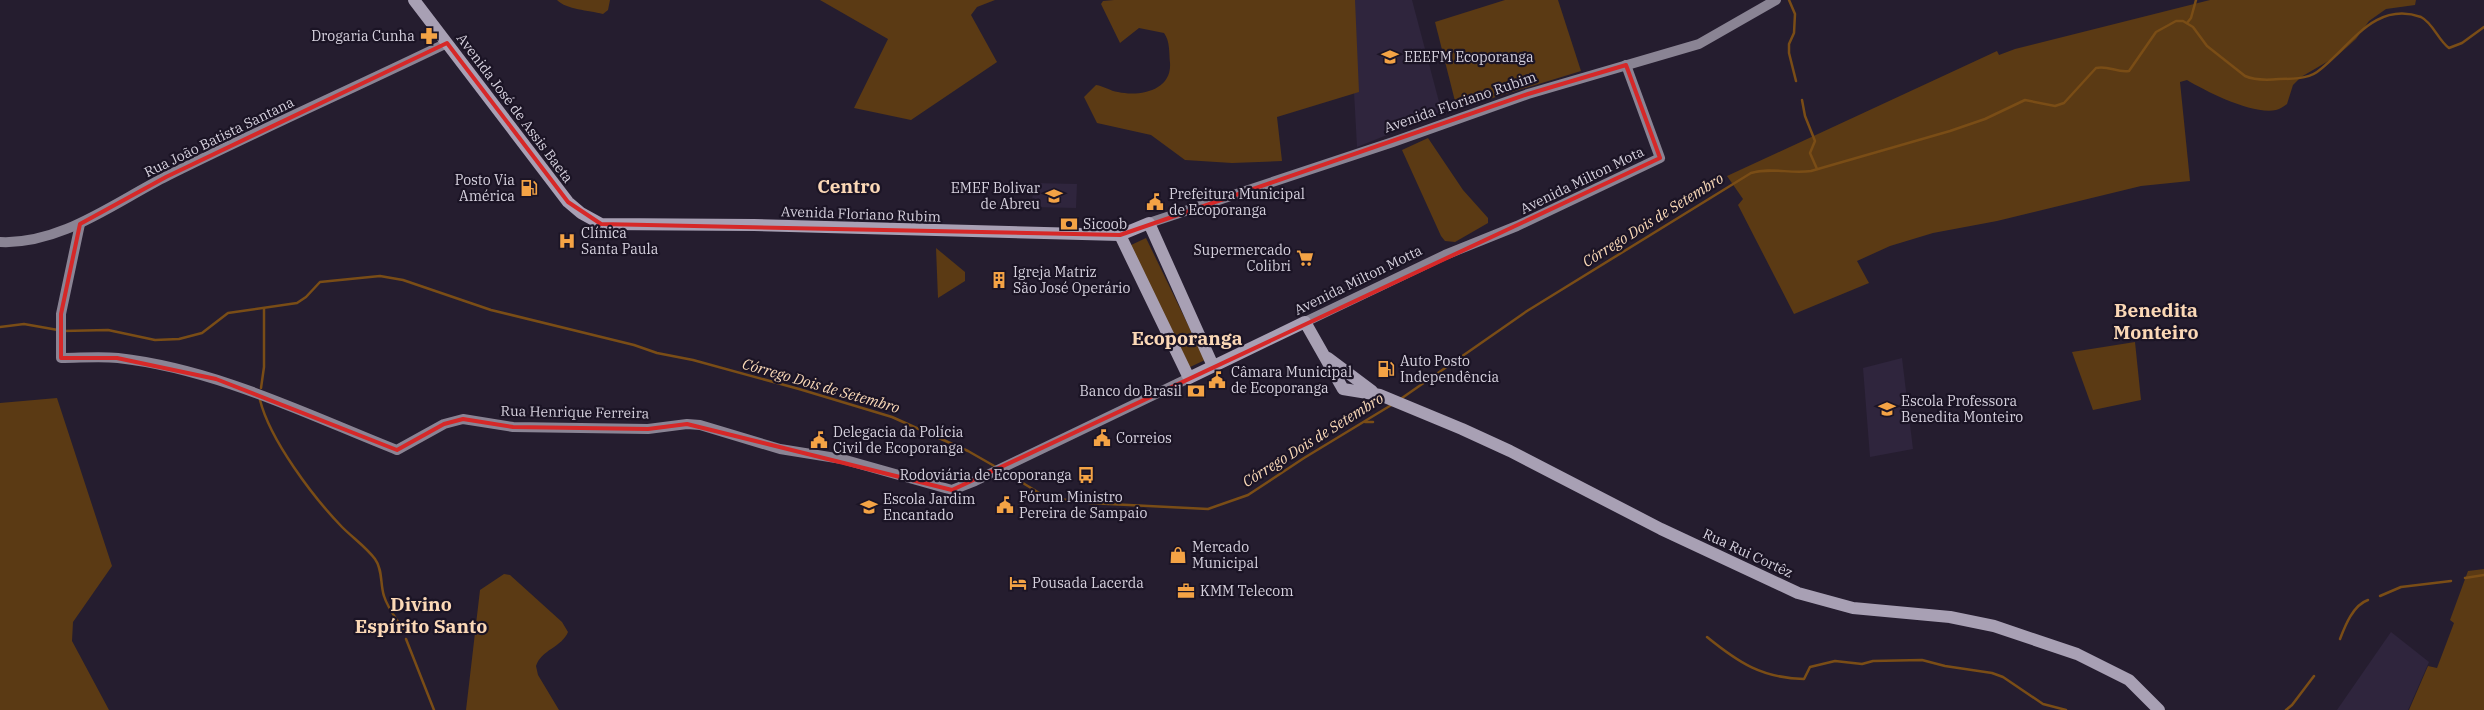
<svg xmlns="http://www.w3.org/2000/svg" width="2484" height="710" viewBox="0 0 2484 710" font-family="'IBM Plex Serif',serif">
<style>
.built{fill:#2f253d}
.green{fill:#5b3a14}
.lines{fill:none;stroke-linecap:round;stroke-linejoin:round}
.stream{stroke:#7a4d16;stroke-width:2.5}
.secondary{stroke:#8a8494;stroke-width:10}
.primary{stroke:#a8a0b4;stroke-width:12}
.marked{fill:none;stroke:#d62828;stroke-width:4;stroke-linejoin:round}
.labels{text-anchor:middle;stroke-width:4.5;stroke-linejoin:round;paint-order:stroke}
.poi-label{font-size:14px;fill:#d6d1de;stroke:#1b1425;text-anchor:start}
.street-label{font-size:14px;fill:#d6d1de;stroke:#1b1425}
.water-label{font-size:15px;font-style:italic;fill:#f9d8b7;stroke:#1b1425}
.district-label{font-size:19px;font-weight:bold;fill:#fbd8b6;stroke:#1b1425}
</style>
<rect width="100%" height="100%" fill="#251d2f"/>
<!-- built -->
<g class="built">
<polygon points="1349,0 1412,0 1442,113 1357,147"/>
<polygon points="1033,183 1077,184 1076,208 1032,207"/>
<polygon points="1902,358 1913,449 1870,457 1863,368"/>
<polygon points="2391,632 2429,662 2408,710 2337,710"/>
</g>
<!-- green -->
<g class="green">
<path d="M557 0H610L608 10 603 14C588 10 567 10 557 0Z"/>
<polygon points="820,0 995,0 977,7 971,15 997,62 911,120 854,108 888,39"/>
<path d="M1114 0H1355L1359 92 1277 117 1282 161 1232 163 1185 160 1151 135 1097 123 1084 97 1096 85C1104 86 1110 91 1118 92 1140 97 1172 90 1170 63 1169 52 1170 41 1164 33L1139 28 1120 43 1101 4 1103 1Z"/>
<polygon points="1505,0 1558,0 1581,71 1457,109 1435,22"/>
<path d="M2210 0H2416L2415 5 2386 9 2369 21 2356 39 2337 56 2301 77 2293 85 2287 104C2284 106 2280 109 2276 110 2253 115 2207 92 2187 80L2180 82 2190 181 2141 186 1997 221 1933 233 1890 246 1857 261 1869 283 1794 314 1738 205 1743 199 1727 176 1997 51 1999 55 2015 49Z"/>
<polygon points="1428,138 1463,190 1488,218 1488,223 1455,242 1445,241 1441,236 1402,150"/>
<polygon points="1146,238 1205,360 1188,368 1129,246"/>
<polygon points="936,248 965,272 965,281 938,298"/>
<polygon points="2135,342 2141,400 2093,410 2072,352"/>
<polygon points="57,398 112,566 73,622 72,641 109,710 0,710 0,403"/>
<polygon points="2484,569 2484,710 2409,710 2428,666 2437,668 2454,623 2450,620 2468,571"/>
<path d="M504 574 510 575 562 622 568 632C562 647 541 650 536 666L538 675 559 710H466L480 590Z"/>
</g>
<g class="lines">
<!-- stream -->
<g class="stream">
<polyline points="1789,0 1795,14 1794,33 1789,44 1789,53 1796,81"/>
<polyline points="2187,23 2191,18 2196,0"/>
<polyline points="1802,100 1805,116 1815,141 1810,153 1817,169"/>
<polyline points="0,327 24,324 58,330"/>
<polyline points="63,331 108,330 155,340 179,339 202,333 228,313 297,303 306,297 320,282 380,276 403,280 491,310 634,345 657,353 693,360 799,389 892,417 968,451 996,467"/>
<polyline points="261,388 264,367 264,309"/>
<path d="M1402 398 1527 311 1751 173C1771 167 1790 174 1811 171L1950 131 1985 119 2025 100 2055 106 2064 103 2096 68C2108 65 2117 73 2129 71L2156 32 2176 21H2183L2193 27 2207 46 2245 76C2254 80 2269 80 2279 79 2291 79 2307 79 2317 72 2349 49 2373 0 2421 17 2433 23 2438 40 2449 48L2462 43 2484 27"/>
<path d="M260 400C270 440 313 497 342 527 353 538 366 547 375 559 383 570 380 584 384 596 388 609 396 618 403 629"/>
<polyline points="1365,422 1373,422"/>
<polyline points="1003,471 1041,494 1053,498 1089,503 1208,509 1248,495 1304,458 1393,404"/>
<polyline points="2465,578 2484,575"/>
<polyline points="2380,596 2401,587 2451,581"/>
<path d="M1707 637C1739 663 1762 678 1804 679L1810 667 1835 661 1862 664 1873 661 1922 660 1945 666 1992 673 2003 677 2043 704 2066 710"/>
<polyline points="406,639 434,710"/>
<path d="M2340 639C2345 626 2353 605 2368 600"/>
<polyline points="2286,710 2292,705 2314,676"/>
</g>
<!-- secondary -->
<g class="secondary">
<polyline points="1149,223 1393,142 1528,94 1699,44 1776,0"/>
<path d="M80 224 61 314V358C80 358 99 356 118 358 216 369 306 414 397 450L444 424 463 419 513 427 648 429 687 424 700 425 780 449 842 459 952 490 975 481 1189 378"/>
<path d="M0 242C61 245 115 202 167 176 259 130 354 88 447 43"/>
<polyline points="1305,322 1445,255 1517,226 1660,158 1626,65"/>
</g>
<!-- primary -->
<g class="primary">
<polyline points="414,0 568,202 581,213 601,224 754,225 1120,235 1149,223 1213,366"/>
<polyline points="1120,235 1189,378 1305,322 1343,389 1380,395 1462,429 1510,451 1661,529 1798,593 1853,608 1950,617 1994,626 2077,654 2129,680 2159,710"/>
<polyline points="1328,358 1372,391"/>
</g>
</g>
<!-- marked area -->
<path class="marked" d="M447 43 568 202 601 224 1120 235 1528 94 1626 65 1660 158 952 490 687 424 648 429 513 427 463 419 444 424 397 450 216 379 117 358H61V314L80 224 166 177Z"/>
<!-- icons -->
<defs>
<g id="pharmacy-bare" transform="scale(1.35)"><path d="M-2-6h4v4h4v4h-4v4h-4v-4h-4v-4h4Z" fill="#f4a345" stroke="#1b1425" stroke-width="2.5" paint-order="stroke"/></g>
<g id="school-bare" transform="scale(1.35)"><path d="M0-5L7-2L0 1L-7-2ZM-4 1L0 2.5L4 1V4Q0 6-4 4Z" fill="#f4a345" stroke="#1b1425" stroke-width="2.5" paint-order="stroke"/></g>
<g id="fuel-bare" transform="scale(1.35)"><path d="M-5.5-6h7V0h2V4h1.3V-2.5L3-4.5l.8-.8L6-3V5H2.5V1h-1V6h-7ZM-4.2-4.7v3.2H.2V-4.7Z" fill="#f4a345" stroke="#1b1425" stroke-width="2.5" paint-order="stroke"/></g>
<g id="civic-bare" transform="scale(1.35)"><path d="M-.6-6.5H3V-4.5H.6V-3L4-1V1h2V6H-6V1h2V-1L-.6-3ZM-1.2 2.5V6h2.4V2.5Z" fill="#f4a345" stroke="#1b1425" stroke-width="2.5" paint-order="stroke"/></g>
<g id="bank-bare" transform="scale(1.35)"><path d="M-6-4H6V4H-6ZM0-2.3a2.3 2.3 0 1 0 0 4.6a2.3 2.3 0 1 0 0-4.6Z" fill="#f4a345" stroke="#1b1425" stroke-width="2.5" paint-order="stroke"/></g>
<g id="hospital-bare" transform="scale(1.35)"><path d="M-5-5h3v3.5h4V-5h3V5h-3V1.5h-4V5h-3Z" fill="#f4a345" stroke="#1b1425" stroke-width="2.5" paint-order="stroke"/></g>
<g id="supermarket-bare" transform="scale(1.35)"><path d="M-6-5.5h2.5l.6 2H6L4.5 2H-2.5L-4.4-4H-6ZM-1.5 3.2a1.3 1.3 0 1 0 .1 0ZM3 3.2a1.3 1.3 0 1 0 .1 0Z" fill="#f4a345" stroke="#1b1425" stroke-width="2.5" paint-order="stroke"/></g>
<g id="building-bare" transform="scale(1.35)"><path d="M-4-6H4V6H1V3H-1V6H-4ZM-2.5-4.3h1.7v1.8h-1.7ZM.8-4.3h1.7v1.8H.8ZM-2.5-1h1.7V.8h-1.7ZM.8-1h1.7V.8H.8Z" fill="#f4a345" stroke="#1b1425" stroke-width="2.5" paint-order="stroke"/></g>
<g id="bus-bare" transform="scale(1.35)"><path d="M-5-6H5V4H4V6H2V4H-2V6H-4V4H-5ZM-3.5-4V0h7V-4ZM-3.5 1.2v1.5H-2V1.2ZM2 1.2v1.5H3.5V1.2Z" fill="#f4a345" stroke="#1b1425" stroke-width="2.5" paint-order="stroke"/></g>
<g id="shop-bare" transform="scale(1.35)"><path d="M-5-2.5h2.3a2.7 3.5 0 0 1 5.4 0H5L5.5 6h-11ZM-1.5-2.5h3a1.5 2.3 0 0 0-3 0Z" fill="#f4a345" stroke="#1b1425" stroke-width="2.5" paint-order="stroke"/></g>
<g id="hotel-bare" transform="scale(1.35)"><path d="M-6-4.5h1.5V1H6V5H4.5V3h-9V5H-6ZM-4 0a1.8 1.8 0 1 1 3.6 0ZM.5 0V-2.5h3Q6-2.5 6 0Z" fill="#f4a345" stroke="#1b1425" stroke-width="2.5" paint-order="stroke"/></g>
<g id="office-bare" transform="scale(1.35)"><path d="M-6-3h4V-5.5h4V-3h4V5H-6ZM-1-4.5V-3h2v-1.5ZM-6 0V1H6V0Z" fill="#f4a345" stroke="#1b1425" stroke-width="2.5" paint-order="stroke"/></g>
</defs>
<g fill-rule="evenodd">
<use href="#pharmacy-bare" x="429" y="36"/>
<use href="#school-bare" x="1390" y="57"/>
<use href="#fuel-bare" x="529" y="188"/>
<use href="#school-bare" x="1054" y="196"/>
<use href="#civic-bare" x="1155" y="202"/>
<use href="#bank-bare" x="1069" y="224"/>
<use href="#hospital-bare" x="567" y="241"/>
<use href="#supermarket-bare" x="1305" y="258"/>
<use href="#building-bare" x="999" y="280"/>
<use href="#fuel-bare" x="1386" y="369"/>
<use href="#civic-bare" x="1217" y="380"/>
<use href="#bank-bare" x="1196" y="391"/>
<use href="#school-bare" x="1887" y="409"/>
<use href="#civic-bare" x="1102" y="438"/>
<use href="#civic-bare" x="819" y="440"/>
<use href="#bus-bare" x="1086" y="475"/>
<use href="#civic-bare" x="1005" y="505"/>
<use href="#school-bare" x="869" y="507"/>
<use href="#shop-bare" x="1178" y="555"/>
<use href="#hotel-bare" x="1018" y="583"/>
<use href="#office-bare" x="1186" y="591"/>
</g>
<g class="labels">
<!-- poi labels -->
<g class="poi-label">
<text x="415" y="41" text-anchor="end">Drogaria Cunha</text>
<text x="1404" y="62">EEEFM Ecoporanga</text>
<text x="515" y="185" text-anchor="end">Posto Via<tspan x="515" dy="16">América</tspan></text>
<text x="1040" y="193" text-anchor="end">EMEF Bolivar<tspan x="1040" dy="16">de Abreu</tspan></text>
<text x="1169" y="199">Prefeitura Municipal<tspan x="1169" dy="16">de Ecoporanga</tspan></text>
<text x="1083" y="229">Sicoob</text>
<text x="581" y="238">Clínica<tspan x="581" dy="16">Santa Paula</tspan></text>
<text x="1291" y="255" text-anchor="end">Supermercado<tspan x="1291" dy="16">Colibri</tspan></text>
<text x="1013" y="277">Igreja Matriz<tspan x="1013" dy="16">São José Operário</tspan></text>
<text x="1400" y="366">Auto Posto<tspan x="1400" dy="16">Independência</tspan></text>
<text x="1231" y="377">Câmara Municipal<tspan x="1231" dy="16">de Ecoporanga</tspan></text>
<text x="1182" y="396" text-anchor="end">Banco do Brasil</text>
<text x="1901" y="406">Escola Professora<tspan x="1901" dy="16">Benedita Monteiro</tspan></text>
<text x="833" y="437">Delegacia da Polícia<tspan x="833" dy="16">Civil de Ecoporanga</tspan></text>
<text x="1116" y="443">Correios</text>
<text x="1072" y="480" text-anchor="end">Rodoviária de Ecoporanga</text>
<text x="1019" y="502">Fórum Ministro<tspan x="1019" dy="16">Pereira de Sampaio</tspan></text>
<text x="883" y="504">Escola Jardim<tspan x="883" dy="16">Encantado</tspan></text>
<text x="1192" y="552">Mercado<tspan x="1192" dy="16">Municipal</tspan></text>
<text x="1032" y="588">Pousada Lacerda</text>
<text x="1200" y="596">KMM Telecom</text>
</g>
<!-- street labels -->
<g class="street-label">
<text transform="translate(1460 102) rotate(-19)" y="5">Avenida Floriano Rubim</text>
<text transform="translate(515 108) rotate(53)" y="5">Avenida José de Assis Baeta</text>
<text transform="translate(219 137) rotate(-26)" y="5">Rua João Batista Santana</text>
<text transform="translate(1582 180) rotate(-26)" y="5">Avenida Milton Mota</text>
<text transform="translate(861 214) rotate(2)" y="5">Avenida Floriano Rubim</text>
<text transform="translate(1358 280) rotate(-26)" y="5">Avenida Milton Motta</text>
<text transform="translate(575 412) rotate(1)" y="5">Rua Henrique Ferreira</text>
<text transform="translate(1748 553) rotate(25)" y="5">Rua Rui Cortêz</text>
</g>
<!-- water labels -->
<g class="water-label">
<text transform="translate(1653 220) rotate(-32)" y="5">Córrego Dois de Setembro</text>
<text transform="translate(821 386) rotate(16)" y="5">Córrego Dois de Setembro</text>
<text transform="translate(1313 440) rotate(-32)" y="5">Córrego Dois de Setembro</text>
</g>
<!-- district labels -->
<g class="district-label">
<text x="849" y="193">Centro</text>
<text x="2156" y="317">Benedita<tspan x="2156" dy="22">Monteiro</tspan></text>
<text x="1187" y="345">Ecoporanga</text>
<text x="421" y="611">Divino<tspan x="421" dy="22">Espírito Santo</tspan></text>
</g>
</g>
</svg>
